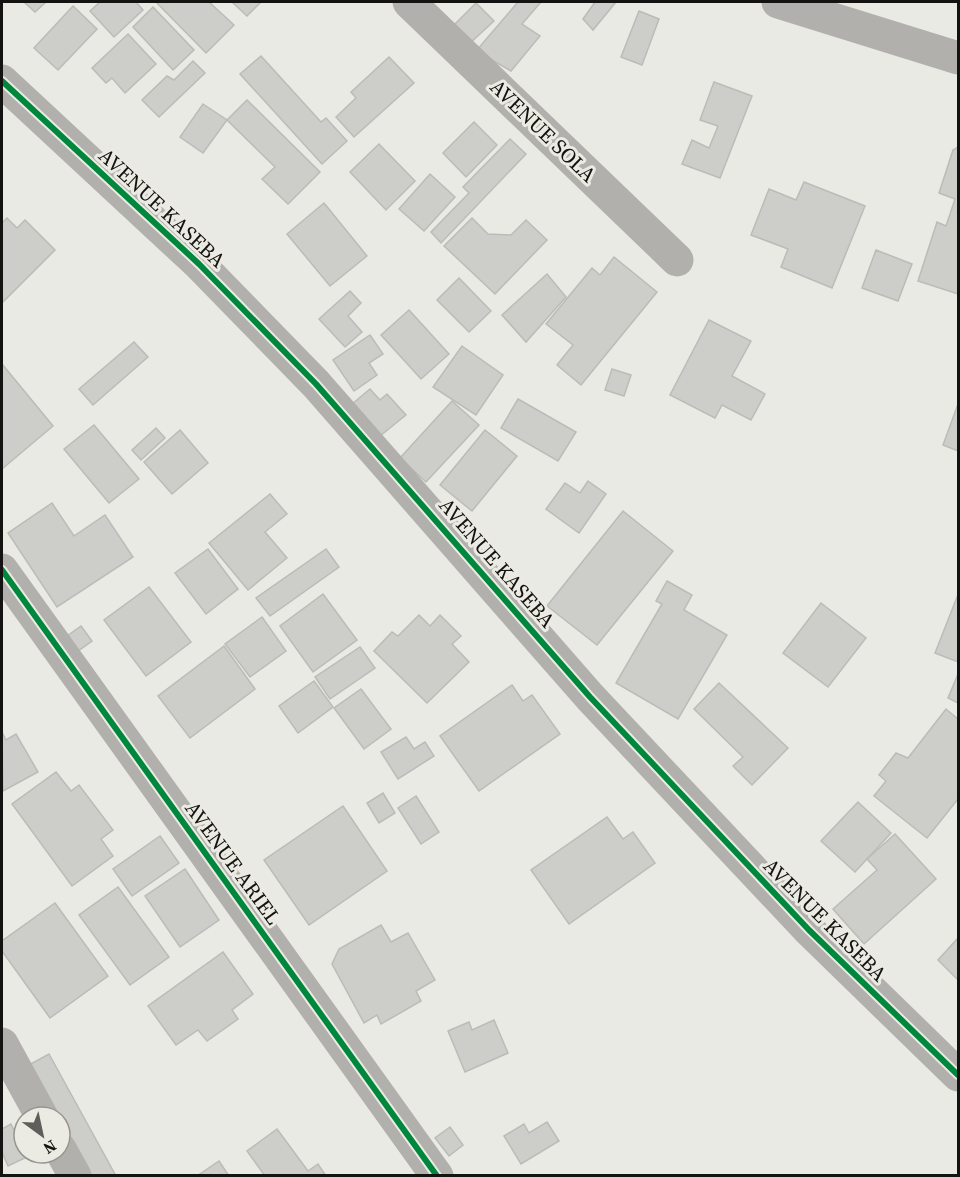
<svg xmlns="http://www.w3.org/2000/svg" width="960" height="1177" viewBox="0 0 960 1177" font-family="'Source Serif 4',serif">
<style>
.building{fill:#cdcdca;stroke:#bbbbb7;stroke-width:1.5}
.lines{fill:none;stroke-linecap:round;stroke-linejoin:round}
.minor{stroke:#b1b0ac;stroke-width:33}
.cycleway-casing{stroke:#ecebe3;stroke-width:10}
.cycleway{stroke:#00873e;stroke-width:6}
.labels{text-anchor:middle;stroke-width:6;stroke-linejoin:round;paint-order:stroke}
.street-label{font-size:21px;fill:#141311;stroke:#ecebe3}
</style>
<rect width="100%" height="100%" fill="#eaeae5"/>
<!-- building -->
<g class="building">
<polygon points="24,2 46,2 35,12"/>
<polygon points="100,2 136,2 143,10 114,37 90,11"/>
<polygon points="156,2 209,2 234,25 206,53"/>
<polygon points="232,2 261,2 247,16"/>
<polygon points="518,2 541,2 522,24 540,36 511,71 476,51"/>
<polygon points="595,2 616,2 593,30 583,19"/>
<polygon points="476,3 494,21 468,45 451,28"/>
<polygon points="73,6 97,29 58,70 34,48"/>
<polygon points="153,7 194,50 173,70 133,27"/>
<polygon points="639,11 659,19 642,65 621,57"/>
<polygon points="128,34 156,64 125,93 112,78 106,83 92,68"/>
<polygon points="261,56 321,122 326,118 347,141 322,164 240,74"/>
<polygon points="389,57 414,83 354,137 336,117 356,98 351,92"/>
<polygon points="193,61 205,73 159,117 142,100 167,76 174,80"/>
<polygon points="714,82 752,96 720,178 682,164 692,140 709,148 718,126 700,120"/>
<polygon points="247,100 320,172 288,204 262,179 275,167 227,120"/>
<polygon points="203,104 227,120 203,153 180,137"/>
<polygon points="474,122 497,145 466,177 443,153"/>
<polygon points="510,139 526,154 441,243 431,232 469,193 463,187"/>
<polygon points="379,144 415,181 386,210 350,172"/>
<polygon points="958,147 958,294 918,281 937,222 946,226 955,199 939,193 953,150"/>
<polygon points="430,174 455,197 424,231 399,209"/>
<polygon points="804,182 865,206 832,288 781,267 788,249 751,235 769,189 796,200"/>
<polygon points="324,203 367,256 330,286 287,234"/>
<polygon points="7,218 17,228 25,220 55,250 2,303 2,223"/>
<polygon points="472,218 488,234 511,235 526,220 547,240 495,294 444,246"/>
<polygon points="876,250 912,264 898,301 862,288"/>
<polygon points="614,257 657,292 581,385 557,365 573,345 546,324 592,268 600,275"/>
<polygon points="547,274 566,297 526,342 502,315"/>
<polygon points="459,278 491,311 469,332 437,300"/>
<polygon points="350,291 361,303 348,316 362,332 345,347 319,319"/>
<polygon points="409,310 449,354 421,379 381,335"/>
<polygon points="709,320 751,341 732,376 765,394 751,420 722,405 715,418 670,395"/>
<polygon points="370,335 383,354 369,363 377,375 354,391 333,360"/>
<polygon points="134,342 148,357 93,405 79,389"/>
<polygon points="462,346 503,375 476,415 433,387"/>
<polygon points="2,364 53,426 2,469"/>
<polygon points="612,369 631,375 624,396 605,390"/>
<polygon points="370,389 380,400 387,394 406,415 380,436 352,404"/>
<polygon points="518,399 576,432 558,461 501,428"/>
<polygon points="452,401 479,425 426,482 400,458"/>
<polygon points="958,404 958,451 943,445"/>
<polygon points="94,425 139,479 109,503 64,449"/>
<polygon points="156,428 165,438 141,460 132,450"/>
<polygon points="180,430 208,463 172,494 144,462"/>
<polygon points="485,430 517,456 472,511 440,485"/>
<polygon points="588,481 606,494 579,533 546,509 565,483 580,493"/>
<polygon points="270,494 287,514 265,532 287,558 248,590 209,543"/>
<polygon points="52,503 74,536 105,515 133,557 57,607 8,533"/>
<polygon points="623,511 673,551 597,645 547,606"/>
<polygon points="208,549 238,589 206,614 175,573"/>
<polygon points="326,549 339,567 270,616 256,598"/>
<polygon points="667,581 692,595 684,610 727,635 678,719 616,683 662,604 656,601"/>
<polygon points="149,587 191,642 146,676 104,620"/>
<polygon points="323,594 357,640 313,672 280,626"/>
<polygon points="957,597 958,598 958,662 935,653"/>
<polygon points="821,603 866,638 828,687 783,653"/>
<polygon points="419,615 430,626 440,615 461,636 452,644 469,662 427,703 374,651 392,632 398,636"/>
<polygon points="262,617 286,651 250,677 225,644"/>
<polygon points="81,626 92,641 70,657 59,642"/>
<polygon points="224,646 255,689 190,738 158,696"/>
<polygon points="360,647 375,668 330,699 315,677"/>
<polygon points="958,674 958,703 948,698"/>
<polygon points="314,681 333,707 298,733 279,706"/>
<polygon points="719,683 788,748 752,785 733,766 743,757 694,709"/>
<polygon points="512,685 523,701 532,695 560,734 479,791 440,736"/>
<polygon points="361,689 391,729 364,749 334,708"/>
<polygon points="946,709 958,719 958,799 927,838 874,796 886,781 879,775 896,753 908,758"/>
<polygon points="2,732 6,740 16,734 38,772 3,791"/>
<polygon points="406,737 414,749 425,742 434,756 398,779 381,752"/>
<polygon points="56,772 71,791 79,785 113,830 101,839 113,856 72,886 12,804"/>
<polygon points="383,793 395,813 379,823 367,803"/>
<polygon points="416,796 439,832 421,844 398,808"/>
<polygon points="858,802 891,833 855,872 821,841"/>
<polygon points="343,806 387,871 309,925 264,860"/>
<polygon points="607,817 623,839 633,832 655,863 569,924 531,870"/>
<polygon points="895,834 936,879 864,944 833,909 877,870 867,859"/>
<polygon points="160,836 179,863 132,896 113,869"/>
<polygon points="185,869 219,920 180,947 145,896"/>
<polygon points="118,887 169,957 130,985 79,915"/>
<polygon points="55,903 108,976 50,1018 2,951 2,941"/>
<polygon points="381,925 391,942 408,933 435,980 416,991 421,1001 381,1024 377,1015 364,1023 332,964 339,949"/>
<polygon points="958,938 958,980 938,960"/>
<polygon points="223,952 253,994 232,1010 238,1019 207,1041 198,1030 176,1045 148,1006"/>
<polygon points="494,1020 508,1053 465,1072 448,1031 469,1022 472,1030"/>
<polygon points="49,1054 116,1176 85,1176 60,1130 60,1117 53,1117 25,1067"/>
<polygon points="547,1122 559,1141 521,1164 504,1136 524,1124 529,1133"/>
<polygon points="11,1124 27,1157 8,1166 2,1152 2,1129"/>
<polygon points="450,1127 463,1145 449,1156 435,1138"/>
<polygon points="277,1129 308,1171 318,1164 326,1176 265,1176 247,1151"/>
<polygon points="219,1161 229,1176 197,1176"/>
</g>
<g class="lines">
<!-- minor -->
<g class="minor">
<polyline points="409,2 677,260"/>
<polyline points="778,2 958,58"/>
<polyline points="2,81 199,264 316,384 590,697 809,930 958,1075"/>
<polyline points="2,570 437,1176"/>
<polyline points="2,1044 42,1117"/>
<polyline points="60,1149 75,1176"/>
</g>
<!-- cycleway casing -->
<g class="cycleway-casing">
<g id="cycleway">
<polyline points="2,81 199,264 316,384 590,697 809,930 958,1075"/>
<polyline points="2,570 437,1176"/>
</g>
</g>
<!-- cycleway -->
<use href="#cycleway" class="cycleway"/>
</g>
<g class="labels">
<!-- street labels -->
<g class="street-label">
<text transform="translate(543 131) rotate(44)" y="7">AVENUE SOLA</text>
<text transform="translate(162 208) rotate(43)" y="7">AVENUE KASEBA</text>
<text transform="translate(497 563) rotate(49)" y="7">AVENUE KASEBA</text>
<text transform="translate(233 863) rotate(54)" y="7">AVENUE ARIEL</text>
<text transform="translate(825 920) rotate(45)" y="7">AVENUE KASEBA</text>
</g>
</g>
<!-- border -->
<rect width="960" height="1177" fill="none" stroke="#141311" stroke-width="6"/>
<!-- north arrow -->
<g transform="translate(42 1135) rotate(147)"><circle r="28" fill="#ecebe3" stroke="#96958f" stroke-width="1.5"/>
<path d="M0-4.5L10 22L0 15L-10 22Z" fill="#5f5e5b"/>
<text y="-9" font-size="16" font-weight="bold" text-anchor="middle" fill="#141311">N</text>
</g>
</svg>
